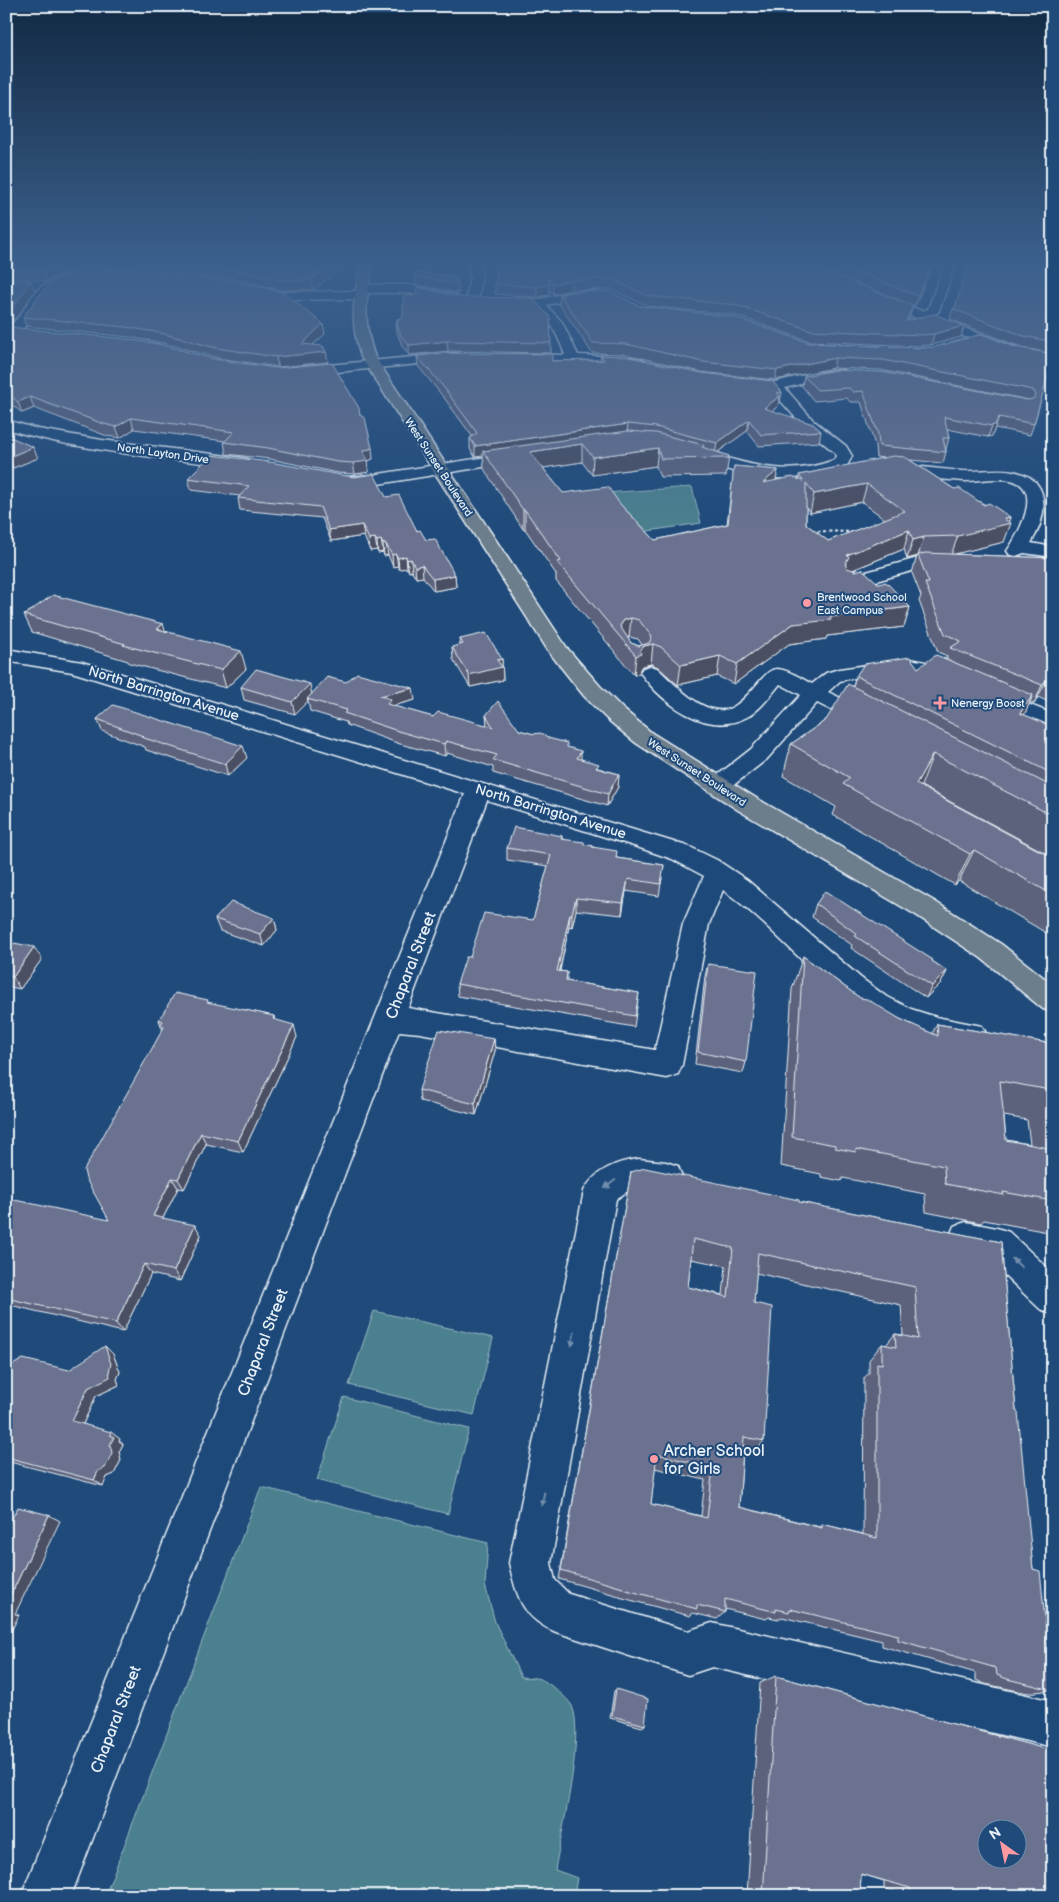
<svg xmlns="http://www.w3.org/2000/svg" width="1059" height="1902" viewBox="0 0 1059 1902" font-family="'Balsamiq Sans',sans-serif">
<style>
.green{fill:#4b808e;stroke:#9ab8c3}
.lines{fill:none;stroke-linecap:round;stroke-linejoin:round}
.minor-casing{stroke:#e8f1f8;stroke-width:3}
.major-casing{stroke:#e8f1f8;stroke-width:3}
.path{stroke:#e8f1f8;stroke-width:2;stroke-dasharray:3 2.5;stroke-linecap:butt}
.minor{fill:#1f4a7a;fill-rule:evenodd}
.major{fill:#6c7d8c;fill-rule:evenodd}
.wall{fill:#5c627b;stroke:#e8f1f8;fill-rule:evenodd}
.shaded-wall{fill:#4b5064;stroke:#e8f1f8}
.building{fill:#6b728f;stroke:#e8f1f8;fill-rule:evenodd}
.oneway{fill:#6f8dac}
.poi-dot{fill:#ff9aa2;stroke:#1f4a7a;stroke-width:2}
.labels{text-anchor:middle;stroke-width:4;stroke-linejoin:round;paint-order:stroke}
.far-street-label{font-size:11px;fill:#e8f1f8;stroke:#1f4a7a}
.far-poi-label{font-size:11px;fill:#e8f1f8;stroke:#1f4a7a;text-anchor:start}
.street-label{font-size:14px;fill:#e8f1f8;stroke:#1f4a7a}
.near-street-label{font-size:16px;fill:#e8f1f8;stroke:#1f4a7a}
.near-poi-label{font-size:16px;fill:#e8f1f8;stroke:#1f4a7a;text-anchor:start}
</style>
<rect width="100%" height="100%" fill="#1f4a7a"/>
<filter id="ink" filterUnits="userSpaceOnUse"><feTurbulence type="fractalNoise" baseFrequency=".02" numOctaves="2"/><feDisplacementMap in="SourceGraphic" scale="10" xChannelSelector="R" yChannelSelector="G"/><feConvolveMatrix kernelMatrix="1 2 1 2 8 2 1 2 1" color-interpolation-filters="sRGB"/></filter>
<g filter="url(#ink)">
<!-- green -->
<g class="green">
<polygon points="692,487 701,523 635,533 604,493"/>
<polygon points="374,1311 493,1338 474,1415 349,1385"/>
<polygon points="344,1397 469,1429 448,1514 317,1480"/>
<path d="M261 1487 488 1543 485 1585 495 1622 521 1677C527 1678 535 1677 540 1679 547 1681 569 1699 572 1706 585 1735 561 1834 555 1870L577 1878 574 1896H105Z"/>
</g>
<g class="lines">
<!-- minor casing -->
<g class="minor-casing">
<g id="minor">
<polygon points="74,262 86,262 90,267 120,271 126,274 120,277 86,273 82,272"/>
<polygon points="468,262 480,262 482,277 478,300 472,304 466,300 470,277"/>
<polygon points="945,262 956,262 939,311 933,316 1020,349 1053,355 1053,363 1012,355 872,301 870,298 872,295 880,295 922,311 928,309"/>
<path d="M73 273 79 276 77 278 49 292 23 329 6 337V328C19 321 24 307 33 295 42 283 58 276 73 273Z"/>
<polygon points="362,285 408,285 456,295 458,298 452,302 408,293 366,293 368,295 366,298 362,299 281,300 248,293 246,290 252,286 281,292 358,291 356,289 358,286"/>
<path d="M597 291 601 292 603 295 601 298 571 300 546 305 562 322 578 355 638 358 643 359 645 362 643 365 509 361 507 358 514 354 565 355C556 329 545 310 519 303L517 300 519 297 523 296 536 300 571 292Z"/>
<polygon points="454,353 459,354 461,357 459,360 297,376 290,372 297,368"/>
<path d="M840 370 845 371 847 374 845 377 812 381 785 388 813 420 846 446 852 456 847 466C786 489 744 476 685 456L683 453 685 450 691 448C743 461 781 480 834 460L836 456 834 452 803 426 771 390 739 387 734 386 732 383 734 380 739 379 775 382 812 373Z"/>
<path d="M6 420 38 429 102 440 244 458 250 460 252 463 250 466 244 468C165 458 83 452 6 429Z"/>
<polygon points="520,452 526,454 528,457 526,460 372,485 334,484 332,481 334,478 372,475"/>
<path d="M890 463C914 466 938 469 962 471 979 472 996 468 1012 471 1053 478 1048 516 1031 543L1053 547V557L1024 553 1016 556 1010 555 1007 551C1018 535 1045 487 1010 480 996 477 979 481 964 481 938 479 909 478 884 471L882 468 884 465Z"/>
<polygon points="952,556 958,558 961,562 958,566 919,569 851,588 844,586 842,582 844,578 918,558"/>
<path d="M6 649 82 662 690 847 717 860 747 880 861 978 884 995 911 1009 936 1017 982 1026 987 1035 982 1044C966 1049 944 1044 927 1038 905 1031 884 1024 864 1011 812 978 774 926 723 890L709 924 682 1065 678 1074 667 1078 420 1033 399 1031 71 1896H21L465 794 72 672 6 661ZM487 800 637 847 672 859 704 876 683 924 655 1050 408 1008Z"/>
<path d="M910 659C926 662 956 666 966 680L962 684 955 686 948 684 927 675 910 671 848 679 840 681 828 692 877 715 880 720 877 725 869 727 861 725 817 703 767 759 726 791 718 794 710 791 706 786 710 781 751 749 801 695 780 684C770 696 760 710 747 717 708 738 662 704 640 672L643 668 650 666 657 668C674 683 706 720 731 708 742 703 751 691 759 682 764 677 769 669 777 669 788 669 802 679 812 684L826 673 839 669Z"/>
<polygon points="992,690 1053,714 1053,729 984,701 981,696 984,691"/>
<path d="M639 1159 666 1162 678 1166 682 1177 678 1188 666 1192 647 1189H631L616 1199 551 1563 555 1580 569 1594 688 1631 712 1623 1053 1701V1747L712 1667 688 1675 556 1632C522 1618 517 1597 509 1563L584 1191C594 1171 617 1161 639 1159Z"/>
<polygon points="966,1222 997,1228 1009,1232 1053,1273 1053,1315 1040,1309 988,1259 954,1250 949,1238 954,1226"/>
</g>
</g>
<!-- major casing -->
<g class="major-casing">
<path id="major" d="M361 262H373C366 298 362 322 375 357L567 648 600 686 623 709 652 733 756 798 934 901 1001 944 1053 985V1012L1043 1009 981 958 916 915 738 810 636 743 607 719 584 696 549 652 361 357C349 322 354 298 361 262Z"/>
</g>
<!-- path -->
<polyline class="path" points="812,531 855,532"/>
<!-- minor -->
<use href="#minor" class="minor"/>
<!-- major -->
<use href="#major" class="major"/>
</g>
<!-- wall -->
<g class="wall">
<polygon points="6,262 76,268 46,281 6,277"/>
<polygon points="88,262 349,262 313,290 281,290 233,279 90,265"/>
<polygon points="482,262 803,262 910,316 908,321 964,326 961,337 931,345 918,346 809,341 735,315 648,306 610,289 571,290 553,294 549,289 549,295 537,297 495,294 495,284 499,264 482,263"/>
<polygon points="803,262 934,262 915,306"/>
<polygon points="1053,262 1053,354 1021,347 950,319 953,309"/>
<polygon points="415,272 458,284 459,293 416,285"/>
<path d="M560 295 640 306 810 343 921 348 1015 347 1053 354V373L1051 379 1047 378 1034 424 1030 435 995 428 992 436 988 437 947 429 949 438 946 449V452L943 463 910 460 954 489 1010 517 1004 542 953 554 1053 558V704L1038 697 1034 704 1030 702 1024 715 1053 727V857L921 786H920L1053 858V937L959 881 955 885 833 815 836 807 783 776 791 744 826 720 853 686 856 676 918 668 946 660 947 656 938 652 919 601 921 596 912 573 917 556 907 559 904 549 853 570 879 584 910 607 904 627 827 636 826 639 789 644 734 684 717 676 678 685 658 667 651 664 642 666 640 669 639 674 634 675 556 581V574L525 529H523L484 469 483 456 475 457 470 449V438L472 436 445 399 418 366 417 356 552 361 600 360 601 355 782 392 780 403H778V406L772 411 821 431 819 442 759 446 747 431 718 452 729 456 726 476 660 477 656 466 592 475 582 462 543 468 563 493 620 504 655 540 727 524 734 466 778 470 776 480 799 479V475L884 458 876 457 875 445 861 402H850L847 398 814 401 802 386 804 376 1029 400 880 370 833 368 775 380 701 372 625 354 592 353 559 304ZM862 502 885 519 828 541 806 524V507L810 513ZM629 637 638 639 642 645 639 646 631 643 628 638Z"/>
<polygon points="23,317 323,324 325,334 313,345 328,362 278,367 218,358 163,343 128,337 26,326"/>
<polygon points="397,319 551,343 551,353 448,351 409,355 402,346 397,332 396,322 398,322"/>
<polygon points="6,328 360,415 373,459 368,461 369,472 355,474 338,473 270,459 226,454 224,442 225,441 134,429 120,438 107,436 34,408 22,413 6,400"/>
<polygon points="6,435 38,458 13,468 6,466"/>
<polygon points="188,478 386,497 426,540 455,575 456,587 434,591 423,577 416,578 412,571 409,572 407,568 399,569 398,566 393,567 388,555 384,556 383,552 378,553 377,550 370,551 364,536 331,541 322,518 240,510 238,498 240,496 191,490"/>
<polygon points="24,615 165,631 246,669 226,688 129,663 128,661 32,632"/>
<polygon points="460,639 502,659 503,680 470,687 453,659 452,647 460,645"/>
<polygon points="241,687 312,694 415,700 392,706 433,717 487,725 486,715 519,730 548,738 567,747 581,759 598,768 619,774 618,787 607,806 493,773 493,767 447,753 445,756 400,744 347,725 346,722 310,711 308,701 295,714 244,700"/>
<polygon points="97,719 247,758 228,776 146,750 145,747 102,731"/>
<polygon points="562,836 562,839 584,845 593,846 593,847 617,858 664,865 659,896 626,891 622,915 576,910 572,927 569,926 560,971 567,972 567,981 639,993 634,1027 458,996 457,984 470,957 533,920 548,866 507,860 507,848"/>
<polygon points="816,904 933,960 932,961 947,971 941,983 926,998 851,948 852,945 812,917"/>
<polygon points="274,918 277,930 264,946 220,931 215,919"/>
<polygon points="6,954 42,959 20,989 6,986"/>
<path d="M803 956 860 998 900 1019 932 1034 937 1024 1053 1044V1233L984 1220 981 1223 926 1212 925 1194 843 1178 841 1181 821 1177V1174L781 1166 792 989ZM1004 1116 1027 1120 1030 1144 1006 1140Z"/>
<polygon points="708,964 746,1062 743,1073 695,1064 705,976"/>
<polygon points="209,1003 274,1016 275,1019 297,1037 243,1152 206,1144 184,1189 178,1188 163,1218 201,1235 180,1281 151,1274 123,1332 6,1304 6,1206 109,1220 163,1031 159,1020"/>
<polygon points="494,1039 495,1051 476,1115 420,1101 419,1090"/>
<path d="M631 1172 799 1202 1001 1242 1016 1411 1033 1569 1052 1690 1028 1693 985 1684 976 1680V1673L882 1646V1641L782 1617 778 1619 769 1617 766 1619 725 1609V1612L717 1619 693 1613 690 1616 619 1597V1596L559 1579ZM691 1259 726 1266 723 1295 688 1287ZM756 1273 901 1305 903 1335 895 1334 886 1345 882 1344 869 1360V1373L864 1378 863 1534 822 1524 820 1527 739 1507 743 1452 754 1454 764 1441 754 1303ZM655 1468 705 1480 701 1516 651 1504Z"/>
<polygon points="113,1354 120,1372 117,1379 119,1385 96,1396 83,1424 120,1439 119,1441 123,1444 119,1452 121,1460 114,1474 107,1477 103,1486 6,1461 6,1375 69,1370"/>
<polygon points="776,1676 1053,1751 910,1896 884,1888 884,1881 861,1874 860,1896 747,1896 760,1683"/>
<polygon points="616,1689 645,1725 642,1727 610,1718 614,1691"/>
</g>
<!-- shaded-wall -->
<g class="shaded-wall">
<polygon points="64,262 74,262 76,268 46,281 43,272"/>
<polygon points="335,262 349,262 313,290 311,280"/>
<polygon points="932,262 934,262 915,306 918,296"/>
<polygon points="571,280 571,290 553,294 553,284"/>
<polygon points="31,281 35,291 18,316 6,325 6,312"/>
<polygon points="549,284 549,295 537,297 537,287"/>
<polygon points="913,306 910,316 904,332 906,321"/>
<polygon points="323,324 325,334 303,354 302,344"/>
<polygon points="964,326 961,337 931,345 934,334"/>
<polygon points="447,341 448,351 409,355 409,345"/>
<polygon points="326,352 328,362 278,367 276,357"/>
<polygon points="835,358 833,368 775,380 777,370"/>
<polygon points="780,396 778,406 762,419 764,408"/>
<polygon points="30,397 34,408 22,413 18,402"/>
<polygon points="999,417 992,436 988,437 992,426"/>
<polygon points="131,418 134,429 120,438 116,427"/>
<polygon points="749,420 747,431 715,454 717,443"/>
<polygon points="628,424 627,435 483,451 483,456 475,457 475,446"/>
<polygon points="582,444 582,462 530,470 530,452"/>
<polygon points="33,447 38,458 13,468 9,457"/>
<polygon points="372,448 373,459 368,461 369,472 355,474 353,463 363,451"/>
<polygon points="658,448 656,466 592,475 593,457"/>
<polygon points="778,470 774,488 763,483"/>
<polygon points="867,484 862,502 810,513 814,494"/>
<rect x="523" y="510" width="2" height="19"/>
<polygon points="1010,517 1008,524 1011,523 1004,542 951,555 958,536 1004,519"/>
<polygon points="362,525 364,536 331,541 329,530"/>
<polygon points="909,530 904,549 845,573 844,576 847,555"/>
<polygon points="924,537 918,556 907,559 913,540"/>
<polygon points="375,538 377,550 370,551 369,539"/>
<polygon points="381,540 383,552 378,553 377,541"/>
<polygon points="383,544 386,544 388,555 384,556"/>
<polygon points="396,554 398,566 393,567 392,555"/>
<polygon points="406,556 407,568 399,569 398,558"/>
<polygon points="411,559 412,571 409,572 407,560"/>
<polygon points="422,565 423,577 416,578 415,567"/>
<polygon points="455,575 456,587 434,591 433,579"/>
<polygon points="910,607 904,627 827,636 826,639 789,644 734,684 737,664 793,624 830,617"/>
<polygon points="631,618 629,637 622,639 620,626 624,620"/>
<polygon points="163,624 169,642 157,629"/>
<polygon points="653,644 651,664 642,666 640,669 639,674 634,675 636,656 644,646"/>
<polygon points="241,651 246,669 226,688 221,670"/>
<polygon points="720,656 717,676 678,685 681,665"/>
<polygon points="502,659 503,680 470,687 469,675 497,660"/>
<polygon points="1047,679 1038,697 1034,704 1042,685"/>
<polygon points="310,684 312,696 307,699 308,701 295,714 292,702"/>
<polygon points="413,688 415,700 392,706 393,711 380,696"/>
<polygon points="1033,695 1023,718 1020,713"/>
<polygon points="446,741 447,753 445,756 444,744"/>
<polygon points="243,746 247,758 228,776 225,764"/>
<polygon points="581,751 581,763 577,758"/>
<polygon points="933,754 921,786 904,816 916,784"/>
<polygon points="619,774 618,787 607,806 608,794"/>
<polygon points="974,850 959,881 955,885 970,854"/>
<polygon points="628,879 622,915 623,903"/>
<polygon points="576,898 576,910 572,927 572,914"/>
<polygon points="570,914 569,926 557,983 557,971"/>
<polygon points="274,918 277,930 264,946 260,934"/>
<polygon points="34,947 42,959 20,989 13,977"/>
<polygon points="947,971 941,983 926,998 932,986"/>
<polygon points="294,1025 297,1037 243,1152 238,1141"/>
<polygon points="494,1039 495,1051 476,1115 475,1104"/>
<polygon points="201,1133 206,1144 184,1189 178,1179"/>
<polygon points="172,1178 178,1188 159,1226 153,1216"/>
<polygon points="195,1225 201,1235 180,1281 174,1271"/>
<polygon points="144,1264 151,1274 123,1332 116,1323"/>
<polygon points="105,1346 113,1354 120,1372 117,1379 119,1385 96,1396 81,1428 72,1421 88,1388 109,1371"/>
<polygon points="111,1432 120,1439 119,1441 123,1444 119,1452 121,1460 114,1474 107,1477 103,1486 94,1480 110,1445 110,1435"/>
<polygon points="49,1515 60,1521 15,1614 19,1615 6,1642 6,1605"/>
</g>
<!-- building -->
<g class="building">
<polygon points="6,262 64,262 43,272 6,268"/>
<polygon points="156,262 335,262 311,280 280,280 231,270"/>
<polygon points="500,262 803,262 913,306 906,321 934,314 964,326 934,334 921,335 811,330 736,305 648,296 610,279 571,280 553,284 549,278 549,284 537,287 495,284"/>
<polygon points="831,262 932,262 918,296"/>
<polygon points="968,262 1053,262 1053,342 1024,336 953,309 955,308"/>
<polygon points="85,267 231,281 283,292 323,324 302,344 323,346 326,352 276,357 216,348 161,333 126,327 23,317 49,283"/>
<polygon points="415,272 456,276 458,284 416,276"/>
<polygon points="6,279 31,281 14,306 6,312"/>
<polygon points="417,287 461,297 532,298 550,317 551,343 447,341 409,345 401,336 396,322 398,322 397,319 403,318 403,296 416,295"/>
<polygon points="608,291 640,306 734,317 810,343 921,348 935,347 982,334 1015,347 1053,354 1053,368 1050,368 1034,424 999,417 995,425 992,426 944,417 949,438 943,438 946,452 879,446 878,434 863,391 853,392 849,388 817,390 804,376 835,370 882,372 1027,400 1033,399 1036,395 1033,390 883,360 835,358 777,370 703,362 626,344 593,343 560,295 571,292"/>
<polygon points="10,327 125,339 159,344 214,359 276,368 332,363 359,408 360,415 365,418 372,448 363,451 368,461 353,463 337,462 268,448 224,442 234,432 131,418 116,427 104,424 30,397 18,402 6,392 6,328"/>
<polygon points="447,353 552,354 552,361 604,360 601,355 625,356 702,373 772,381 782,392 777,393 780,396 764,408 813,424 821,431 761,435 749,420 717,443 656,427 628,424 475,446 470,438 477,433 445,389 417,356"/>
<path d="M628 431 656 433 704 445 702 447 729 456 728 458 661 459 658 448 593 457 582 444 530 452 563 493 608 487 620 504 655 540 728 524 734 466 778 470 763 483 792 477 803 481 799 475 893 456 905 457 954 489 959 488 984 505 989 503 1010 517 1004 519 1011 523 958 536 924 537 913 540 909 530 847 555 849 557 845 564 847 568 856 571 862 569 879 584 886 582 910 607 830 617 831 620 793 624 737 664 720 656 681 665 661 647 653 644 644 646 640 651 641 654 636 656 557 562 561 561 525 510H523L483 451ZM806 483 814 494 867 484 905 511 828 541 806 524ZM631 618 639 620 652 637 649 643 639 646 631 643 620 626 624 620Z"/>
<polygon points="6,435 33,447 9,457 6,456"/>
<polygon points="211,455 270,462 341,475 354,477 374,474 386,497 399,495 417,531 420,530 426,540 435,539 455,575 433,579 422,565 415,567 411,559 407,560 406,556 398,558 396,554 392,555 386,544 383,544 381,540 377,541 375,538 369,539 362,525 329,530 320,507 238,498 249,486 188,478"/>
<polygon points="925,553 1053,558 1053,681 1047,679 1042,685 950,648 961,641 945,634 925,583 929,583 918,555"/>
<polygon points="53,595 163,624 157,629 241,651 221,670 123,645 125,644 24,615"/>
<polygon points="486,633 502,659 497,660 502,667 469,675 452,647 463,644 460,639"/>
<polygon points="936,655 1033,695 1020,713 1053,727 1053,774 856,676 864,664 910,657 918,668"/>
<polygon points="256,669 310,684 292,702 241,687"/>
<polygon points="357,673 413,688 380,696 391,699 387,704 433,717 438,712 493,727 486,715 498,701 519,730 534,734 540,733 545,735 548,738 567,743 567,747 581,751 577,758 599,764 596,768 619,774 608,794 493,760 497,755 446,741 444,744 398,731 344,713 347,710 307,699 327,677 346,682"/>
<polygon points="848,684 1053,787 1053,816 933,754 916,784 1053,858 1053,895 974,850 970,854 843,784 850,778 791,744 826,720"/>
<polygon points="113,705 243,746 225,764 141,737 143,736 97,719"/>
<polygon points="514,827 562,836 561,839 584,842 584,844 593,846 592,847 617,851 616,858 664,865 661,884 628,879 623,903 576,898 572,914 570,914 557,971 567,972 566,981 639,993 635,1016 457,984 466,957 470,957 484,913 533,920 551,855 507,848"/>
<polygon points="825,891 933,960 932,961 947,971 932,986 855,936 857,934 816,904"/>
<polygon points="231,902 274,918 260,934 215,919"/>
<polygon points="14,943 34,947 13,977 6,976 6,954"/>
<polygon points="803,956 860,998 867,999 900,1019 938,1036 937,1024 1053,1044 1053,1112 1050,1090 1000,1081 1006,1140 1053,1149 1053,1201 1003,1192 1004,1195 945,1184 944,1166 856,1149 856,1152 835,1148 835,1145 792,1137"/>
<polygon points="708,964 757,971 746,1062 698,1052"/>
<polygon points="175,993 208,1000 207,1002 274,1016 273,1019 294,1025 238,1141 201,1133 178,1179 172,1178 153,1216 195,1225 174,1271 144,1264 116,1323 6,1298 6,1206 10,1199 109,1220 86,1179 84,1170 164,1027 160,1026 163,1021 159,1020"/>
<polygon points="439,1030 494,1039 475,1104 419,1090"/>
<path d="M645 1168 799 1200V1202L1001 1242 1016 1411 1018 1412 1033 1569 1040 1571 1052 1690 1007 1679 997 1675 996 1668 898 1640V1635L790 1609 789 1612 776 1609V1612L725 1599V1612L697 1605V1609L623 1589V1588L561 1570 631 1172ZM693 1239 733 1248 728 1297 688 1287ZM758 1253 915 1287 918 1339 895 1334 896 1347 882 1344V1364L877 1363V1538L822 1524V1528L739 1507 744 1437 764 1441 772 1307 754 1303ZM657 1454 713 1468 707 1518 651 1504Z"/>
<polygon points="105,1346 111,1364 109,1371 110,1377 88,1388 72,1421 111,1432 110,1435 114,1437 110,1445 112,1453 105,1468 98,1471 94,1480 6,1457 6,1375 11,1366 23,1359 69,1370"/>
<polygon points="18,1507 49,1515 6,1605 6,1529"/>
<path d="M776 1676 1053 1751V1896H910V1888L861 1874 860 1896H763ZM986 1830H1016V1860H986Z"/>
<polygon points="616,1689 648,1699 645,1725 612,1716"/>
</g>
<!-- one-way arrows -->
<defs><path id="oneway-solid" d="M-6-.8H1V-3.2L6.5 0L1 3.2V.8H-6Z" transform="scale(1.25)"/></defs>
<g class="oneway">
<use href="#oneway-solid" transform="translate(610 1184) rotate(143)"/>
<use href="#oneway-solid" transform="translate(1017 1263) rotate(-137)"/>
<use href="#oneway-solid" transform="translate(573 1339) rotate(101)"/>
<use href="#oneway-solid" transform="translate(543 1499) rotate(101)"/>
</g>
</g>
<!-- sky -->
<linearGradient id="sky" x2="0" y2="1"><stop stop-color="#112943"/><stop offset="0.5" stop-color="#3c608d"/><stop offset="1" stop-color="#3c608d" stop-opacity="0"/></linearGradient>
<rect width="1059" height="529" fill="url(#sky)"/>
<!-- markers -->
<g class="poi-dot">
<circle cx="807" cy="603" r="5"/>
<path d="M937.5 695.5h5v5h5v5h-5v5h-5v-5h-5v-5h5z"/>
<circle cx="654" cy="1459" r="5"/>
</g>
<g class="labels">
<!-- far-street labels -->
<g class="far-street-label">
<text transform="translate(163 453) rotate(8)" y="4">North Layton Drive</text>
<text transform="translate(439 467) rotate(57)" y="4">West Sunset Boulevard</text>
<text transform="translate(697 772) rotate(33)" y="4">West Sunset Boulevard</text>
</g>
<!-- far-poi labels -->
<g class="far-poi-label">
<text x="817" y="601">Brentwood School<tspan x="817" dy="13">East Campus</tspan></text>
<text x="951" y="707">Nenergy Boost</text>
</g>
<!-- street labels -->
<g class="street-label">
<text transform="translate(164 693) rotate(17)" y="5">North Barrington Avenue</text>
<text transform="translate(551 811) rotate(17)" y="5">North Barrington Avenue</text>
</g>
<!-- near-street labels -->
<g class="near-street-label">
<text transform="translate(410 965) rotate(-69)" y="6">Chaparal Street</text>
<text transform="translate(262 1342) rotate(-69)" y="6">Chaparal Street</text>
<text transform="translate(115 1719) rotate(-69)" y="6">Chaparal Street</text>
</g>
<!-- near-poi labels -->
<g class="near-poi-label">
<text x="664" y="1456">Archer School<tspan x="664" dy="18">for Girls</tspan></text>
</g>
</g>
<!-- margin -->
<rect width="1059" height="1902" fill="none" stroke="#1f4a7a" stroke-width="25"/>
<rect x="12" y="12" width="1034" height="1877" fill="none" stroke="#e8f1f8" stroke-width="2" filter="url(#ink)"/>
<!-- north arrow -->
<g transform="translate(1002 1844) rotate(327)"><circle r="24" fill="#1f4a7a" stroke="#6f8dac"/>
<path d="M0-4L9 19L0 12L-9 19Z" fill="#ff9aa2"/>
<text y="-8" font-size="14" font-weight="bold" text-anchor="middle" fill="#e8f1f8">N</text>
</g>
</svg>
